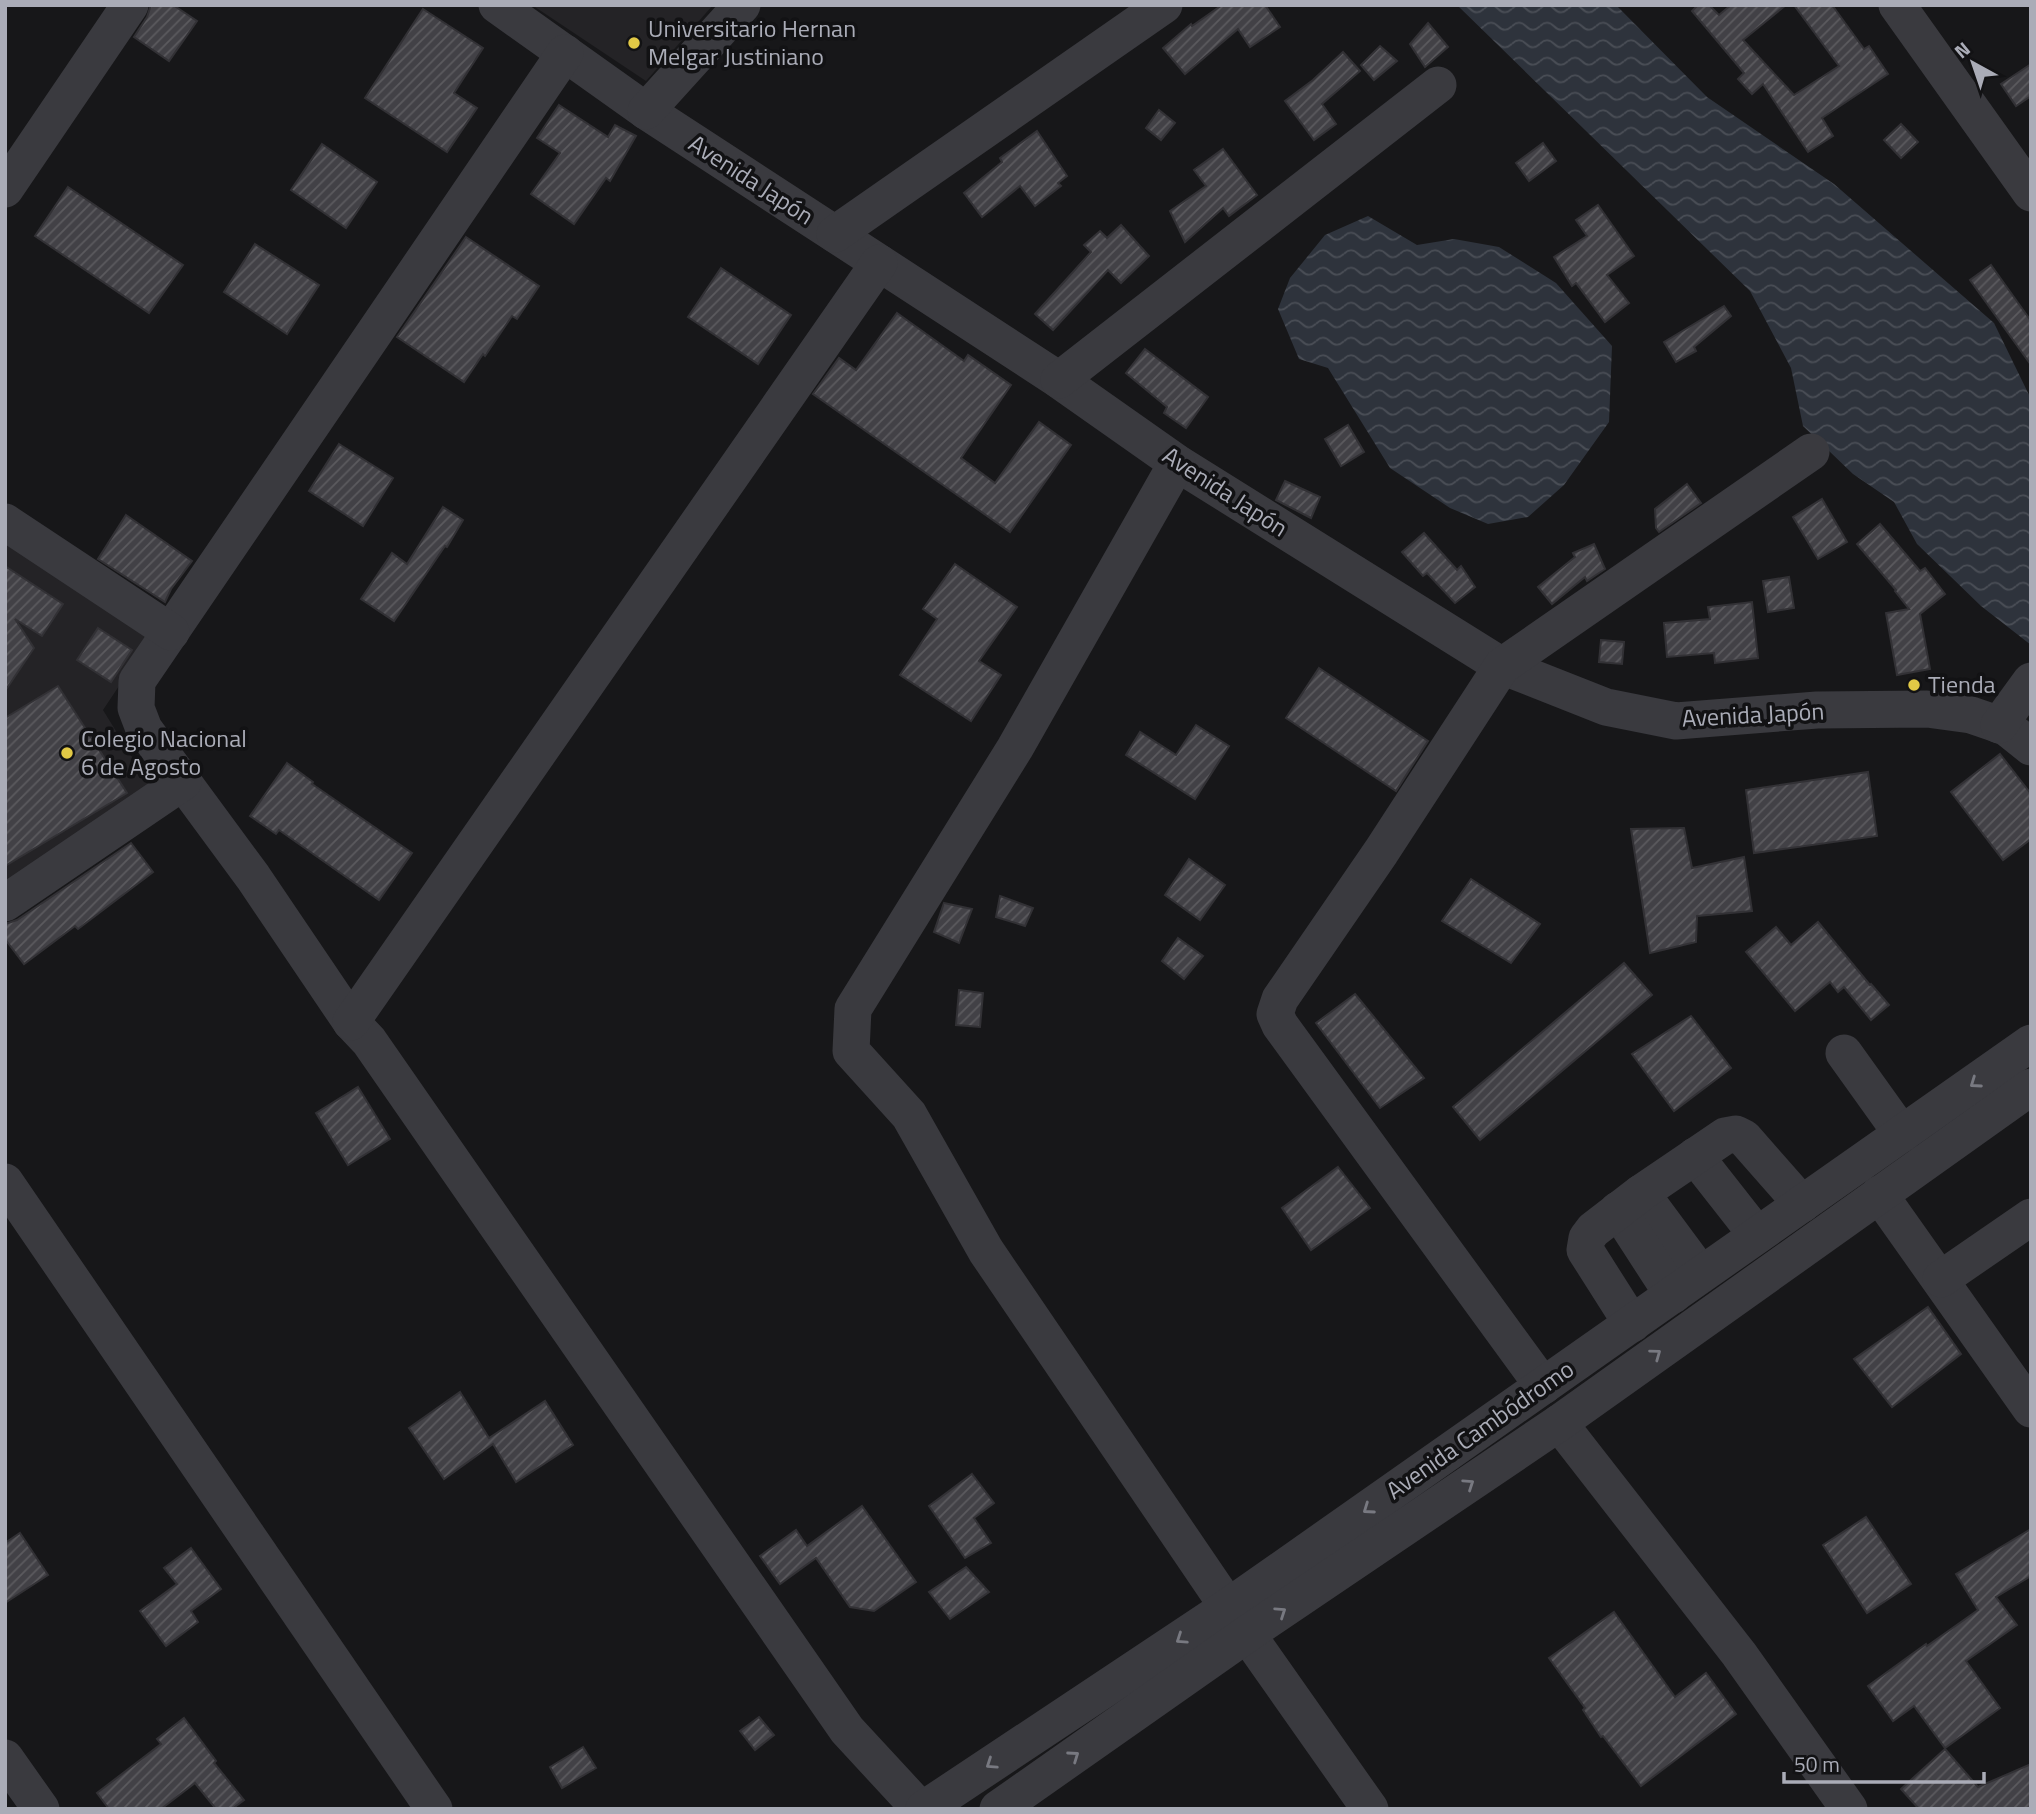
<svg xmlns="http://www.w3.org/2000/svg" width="2036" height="1814" viewBox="0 0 2036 1814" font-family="'Titillium Web',sans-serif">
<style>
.built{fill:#242326}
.water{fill:url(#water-waves)}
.building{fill:url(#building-hatch);stroke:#323135;stroke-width:2}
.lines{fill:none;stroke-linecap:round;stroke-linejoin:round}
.minor{stroke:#3a3a3f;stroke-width:37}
.oneway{stroke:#787981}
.poi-dot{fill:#e2c946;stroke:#121214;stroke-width:2.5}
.labels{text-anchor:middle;stroke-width:7;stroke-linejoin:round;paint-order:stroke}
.poi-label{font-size:24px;fill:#aaacb7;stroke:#121214;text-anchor:start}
.street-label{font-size:24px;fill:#aaacb7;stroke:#121214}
</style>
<defs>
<pattern id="water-waves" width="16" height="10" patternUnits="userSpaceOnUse" patternTransform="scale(1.75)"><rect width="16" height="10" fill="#2e333c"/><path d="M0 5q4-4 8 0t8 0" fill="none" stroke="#4a4e56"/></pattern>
<pattern id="building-hatch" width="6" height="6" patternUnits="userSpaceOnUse" patternTransform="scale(1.75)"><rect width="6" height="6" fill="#424146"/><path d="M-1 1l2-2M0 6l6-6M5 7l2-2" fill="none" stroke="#5b5a5e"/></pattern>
</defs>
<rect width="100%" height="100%" fill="#171719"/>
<!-- built -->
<g class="built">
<polygon points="532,5 713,5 646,81"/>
<polygon points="5,540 155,632 103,710 156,796 5,891"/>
</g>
<!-- water -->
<g class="water">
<polygon points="1457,5 1616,5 1707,97 1834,184 1994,323 2031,399 2031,645 1981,606 1917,544 1894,502 1853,474 1803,426 1791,368 1750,291"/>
<polygon points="1368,216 1417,245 1454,239 1499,247 1556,283 1612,346 1609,422 1564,485 1528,517 1488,524 1450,508 1390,468 1328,368 1299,359 1278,309 1290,278 1325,235"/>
</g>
<!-- building -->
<g class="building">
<polygon points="151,5 173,5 197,21 169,61 134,37 147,17"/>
<polygon points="1222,5 1265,5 1280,27 1250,47 1238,29 1185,74 1163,48 1191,24 1192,26"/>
<polygon points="1698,5 1709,5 1719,15 1731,5 1786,5 1743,40 1794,95 1839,66 1794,5 1832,5 1864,49 1869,46 1888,74 1822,118 1833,136 1808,152 1763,84 1752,94 1738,79 1744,73 1692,11"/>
<polygon points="423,9 483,48 454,93 477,108 447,152 365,98"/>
<polygon points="1428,23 1448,47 1425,67 1410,44"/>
<polygon points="1380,46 1397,61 1374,80 1361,65"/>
<polygon points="1343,52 1360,71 1322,104 1336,124 1314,140 1285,101 1313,80"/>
<polygon points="2031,64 2031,96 2016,106 2001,84"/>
<polygon points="559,105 608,137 615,125 636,136 610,181 606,178 574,224 531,194 560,153 537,138"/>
<polygon points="1159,110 1175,123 1161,140 1146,128"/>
<polygon points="1901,124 1918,142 1901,158 1884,140"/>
<polygon points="1037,131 1067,176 1058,183 1061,186 1035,206 1020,186 982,217 964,193 1002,162 1000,158"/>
<polygon points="1543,143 1556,161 1529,181 1516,163"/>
<polygon points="322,144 377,182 346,228 291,190"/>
<polygon points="1223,149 1257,195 1229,216 1223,208 1185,242 1170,211 1206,186 1194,170"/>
<polygon points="68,187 183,265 149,313 35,236"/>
<polygon points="1598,205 1634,256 1607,275 1629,303 1605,322 1576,283 1572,286 1554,257 1587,236 1576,220"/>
<polygon points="1121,225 1149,256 1121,283 1108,270 1053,330 1035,314 1091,252 1084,245 1100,231 1107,238"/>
<polygon points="466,237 539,286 517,319 512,316 485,356 483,354 464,382 397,337"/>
<polygon points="255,244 319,285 287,334 224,292"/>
<polygon points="1991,265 2031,321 2031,365 1970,280"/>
<polygon points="721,268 791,315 758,364 688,317"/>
<polygon points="1724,306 1731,316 1694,347 1696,351 1676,362 1664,342"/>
<polygon points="897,313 964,361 968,355 1011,385 961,458 995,483 1039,422 1071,445 1010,532 813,394 839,358 856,370"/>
<polygon points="1145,349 1208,397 1186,428 1164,413 1167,407 1126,373"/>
<polygon points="1348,425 1364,452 1341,466 1325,439"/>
<polygon points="339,444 393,478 363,526 309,491"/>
<polygon points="1285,481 1320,497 1311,518 1276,500"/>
<polygon points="1687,484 1701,503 1659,532 1656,528 1655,509"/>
<polygon points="1822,499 1847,542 1818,559 1793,517"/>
<polygon points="443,507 463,520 447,547 445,546 394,621 361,599 392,553 407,564"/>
<polygon points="126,515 192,561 171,589 165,602 98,559"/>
<polygon points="1880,524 1920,571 1925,568 1945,594 1920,614 1930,669 1897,675 1886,613 1909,609 1895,591 1896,590 1857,544"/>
<polygon points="1424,533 1457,570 1461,566 1475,587 1455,603 1427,573 1423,576 1402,552"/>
<polygon points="1594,544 1605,569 1587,581 1585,577 1552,604 1538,587 1575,557 1573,553"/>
<polygon points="955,564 1017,607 979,661 1001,675 971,721 900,675 937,619 923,609"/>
<polygon points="5,566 63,604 42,636 15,619 34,648 5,691"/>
<polygon points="1789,577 1794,608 1768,612 1763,581"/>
<polygon points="1752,602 1758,658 1715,663 1714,653 1667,657 1664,623 1710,619 1708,607"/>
<polygon points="98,628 132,650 111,682 77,660"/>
<polygon points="1601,640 1624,642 1622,664 1599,662"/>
<polygon points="1319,668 1428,741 1396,791 1286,718"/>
<polygon points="58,686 127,793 5,866 5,718"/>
<polygon points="1196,725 1229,746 1195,799 1126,755 1140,732 1176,755"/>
<polygon points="2000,754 2031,794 2031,839 2003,860 1951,792"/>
<polygon points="287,763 313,782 312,784 412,853 379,900 279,830 276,834 250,816"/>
<polygon points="1868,772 1877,836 1754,853 1746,790"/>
<polygon points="1684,828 1692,868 1744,857 1752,911 1697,916 1696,942 1650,953 1631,829"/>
<polygon points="131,843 153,872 78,929 75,926 24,964 5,939 5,924 17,920"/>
<polygon points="1189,859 1225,885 1200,920 1165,895"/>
<polygon points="1471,879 1540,924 1511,963 1442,921"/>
<polygon points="1000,896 1033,908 1025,926 996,917"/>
<polygon points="944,903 972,909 959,943 934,932"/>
<polygon points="1818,922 1870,985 1871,984 1889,1005 1871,1020 1844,987 1838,992 1830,982 1795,1011 1746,952 1776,927 1791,945"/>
<polygon points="1178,938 1203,956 1184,979 1162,961"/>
<polygon points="1624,963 1652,995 1480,1140 1453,1107"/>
<polygon points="959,990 983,993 980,1027 956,1025"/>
<polygon points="1355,994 1424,1078 1380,1108 1316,1023"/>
<polygon points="1691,1016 1731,1068 1674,1111 1632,1054"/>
<polygon points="358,1087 390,1139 348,1165 316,1113"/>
<polygon points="1338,1167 1370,1208 1311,1250 1282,1208"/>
<polygon points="1928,1307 1961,1354 1892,1407 1854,1359"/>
<polygon points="460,1392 489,1438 545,1401 573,1445 516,1482 493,1444 444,1479 409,1428"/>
<polygon points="972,1474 994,1503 974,1518 991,1543 965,1558 929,1506"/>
<polygon points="862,1506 916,1582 874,1611 850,1607 816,1558 780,1584 760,1556 796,1530 807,1546"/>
<polygon points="1866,1517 1911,1584 1867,1613 1823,1545"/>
<polygon points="2031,1529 2031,1576 1996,1597 2017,1625 1966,1661 2000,1708 1945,1748 1914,1706 1893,1721 1868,1686 1926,1644 1927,1646 1978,1610 1956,1574"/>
<polygon points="20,1533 48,1575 5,1603 5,1543"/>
<polygon points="191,1548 221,1589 191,1611 198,1622 166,1646 140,1611 177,1584 164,1568"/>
<polygon points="966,1567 989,1592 950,1619 929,1592"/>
<polygon points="1614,1612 1675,1697 1706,1673 1736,1714 1641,1786 1603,1736 1601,1737 1583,1710 1585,1708 1549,1658"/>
<polygon points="759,1717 774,1735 755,1750 740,1731"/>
<polygon points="184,1718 216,1761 214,1763 244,1800 232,1809 216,1809 195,1783 161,1809 109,1809 97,1793 161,1744 157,1739"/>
<polygon points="583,1747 596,1768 562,1788 550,1767"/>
<polygon points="1945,1749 1978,1787 2031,1764 2031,1809 1919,1809 1901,1789"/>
</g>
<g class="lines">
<!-- minor -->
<g class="minor">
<polyline points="497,5 646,111 1059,380 1177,463 1502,666 1606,707 1676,721 1817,710 1927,709 1971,715 2006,727 2031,747"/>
<polyline points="1897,5 2031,193"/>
<polyline points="565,53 137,681 136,708 144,729 253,877 351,1022 369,1041 847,1730 920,1809"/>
<polyline points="646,111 742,5"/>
<polyline points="5,189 130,5"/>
<polyline points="835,234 1164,5"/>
<polyline points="1059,380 1438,85"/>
<polyline points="1177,463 1015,748 853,1009 851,1051 909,1115 986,1251 1228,1607 1370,1809"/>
<polyline points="5,522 171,632"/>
<polyline points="1999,725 2031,681"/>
<polyline points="5,903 183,782"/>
<polyline points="351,1022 879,263"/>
<polyline points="1844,1053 1902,1134"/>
<polyline points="1695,1156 1757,1235"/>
<polyline points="5,1182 434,1809"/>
<polyline points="1641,1193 1701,1274"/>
<polyline points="1879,1194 2031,1409"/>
<polyline points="1618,1210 1673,1295"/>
<polyline points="1941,1279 2031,1217"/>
<polyline points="1632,1324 1585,1250 1587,1238 1593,1230 1641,1193 1725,1136 1736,1134 1744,1138 1802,1204"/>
<polyline points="1543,1386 1280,1025 1275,1014 1280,999 1381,852 1502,666 1811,452"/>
<polyline points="1559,1423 1739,1654 1849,1809"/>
<polyline points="5,1758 41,1809"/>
<polyline points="924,1809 1228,1607 2031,1043"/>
<polyline points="998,1809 1247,1634 1559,1423 2031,1087"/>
</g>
</g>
<!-- one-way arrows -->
<defs><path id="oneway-chevron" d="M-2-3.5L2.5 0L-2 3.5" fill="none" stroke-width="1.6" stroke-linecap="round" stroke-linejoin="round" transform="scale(1.75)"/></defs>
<g class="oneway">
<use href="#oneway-chevron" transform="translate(1975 1083) rotate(145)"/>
<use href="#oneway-chevron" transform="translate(1656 1354) rotate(-36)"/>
<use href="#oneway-chevron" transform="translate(1469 1484) rotate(-34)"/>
<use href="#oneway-chevron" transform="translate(1368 1509) rotate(145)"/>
<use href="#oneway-chevron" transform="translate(1281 1612) rotate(-34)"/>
<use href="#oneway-chevron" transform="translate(1181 1639) rotate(146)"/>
<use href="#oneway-chevron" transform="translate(1074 1756) rotate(-35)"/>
<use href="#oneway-chevron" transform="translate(991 1764) rotate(146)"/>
</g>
<!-- markers -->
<g class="poi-dot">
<circle cx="634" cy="43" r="7"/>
<circle cx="1914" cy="685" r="7"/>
<circle cx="67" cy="753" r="7"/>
</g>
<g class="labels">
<!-- poi labels -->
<g class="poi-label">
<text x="648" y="37">Universitario Hernan<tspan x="648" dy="28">Melgar Justiniano</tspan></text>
<text x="1928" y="693">Tienda</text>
<text x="81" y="747">Colegio Nacional<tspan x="81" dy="28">6 de Agosto</tspan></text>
</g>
<!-- street labels -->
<g class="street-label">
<text transform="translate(751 180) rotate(33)" y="8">Avenida Japón</text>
<text transform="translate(1225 492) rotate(33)" y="8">Avenida Japón</text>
<text transform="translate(1753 715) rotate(-3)" y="8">Avenida Japón</text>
<text transform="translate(1480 1430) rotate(-35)" y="8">Avenida Cambódromo</text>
</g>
</g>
<!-- border -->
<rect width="2036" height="1814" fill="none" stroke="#aaacb7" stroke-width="14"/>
<!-- north arrow -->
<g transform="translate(1973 63) rotate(320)" stroke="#121214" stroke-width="5" paint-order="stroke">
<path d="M0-5L12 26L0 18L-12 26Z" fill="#aaacb7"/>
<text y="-10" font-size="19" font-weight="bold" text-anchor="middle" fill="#aaacb7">N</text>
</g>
<!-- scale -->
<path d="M1784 1772v10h200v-10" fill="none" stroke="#aaacb7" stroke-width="3.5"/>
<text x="1794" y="1772" font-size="21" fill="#aaacb7" stroke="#121214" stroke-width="5" paint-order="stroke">50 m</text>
</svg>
